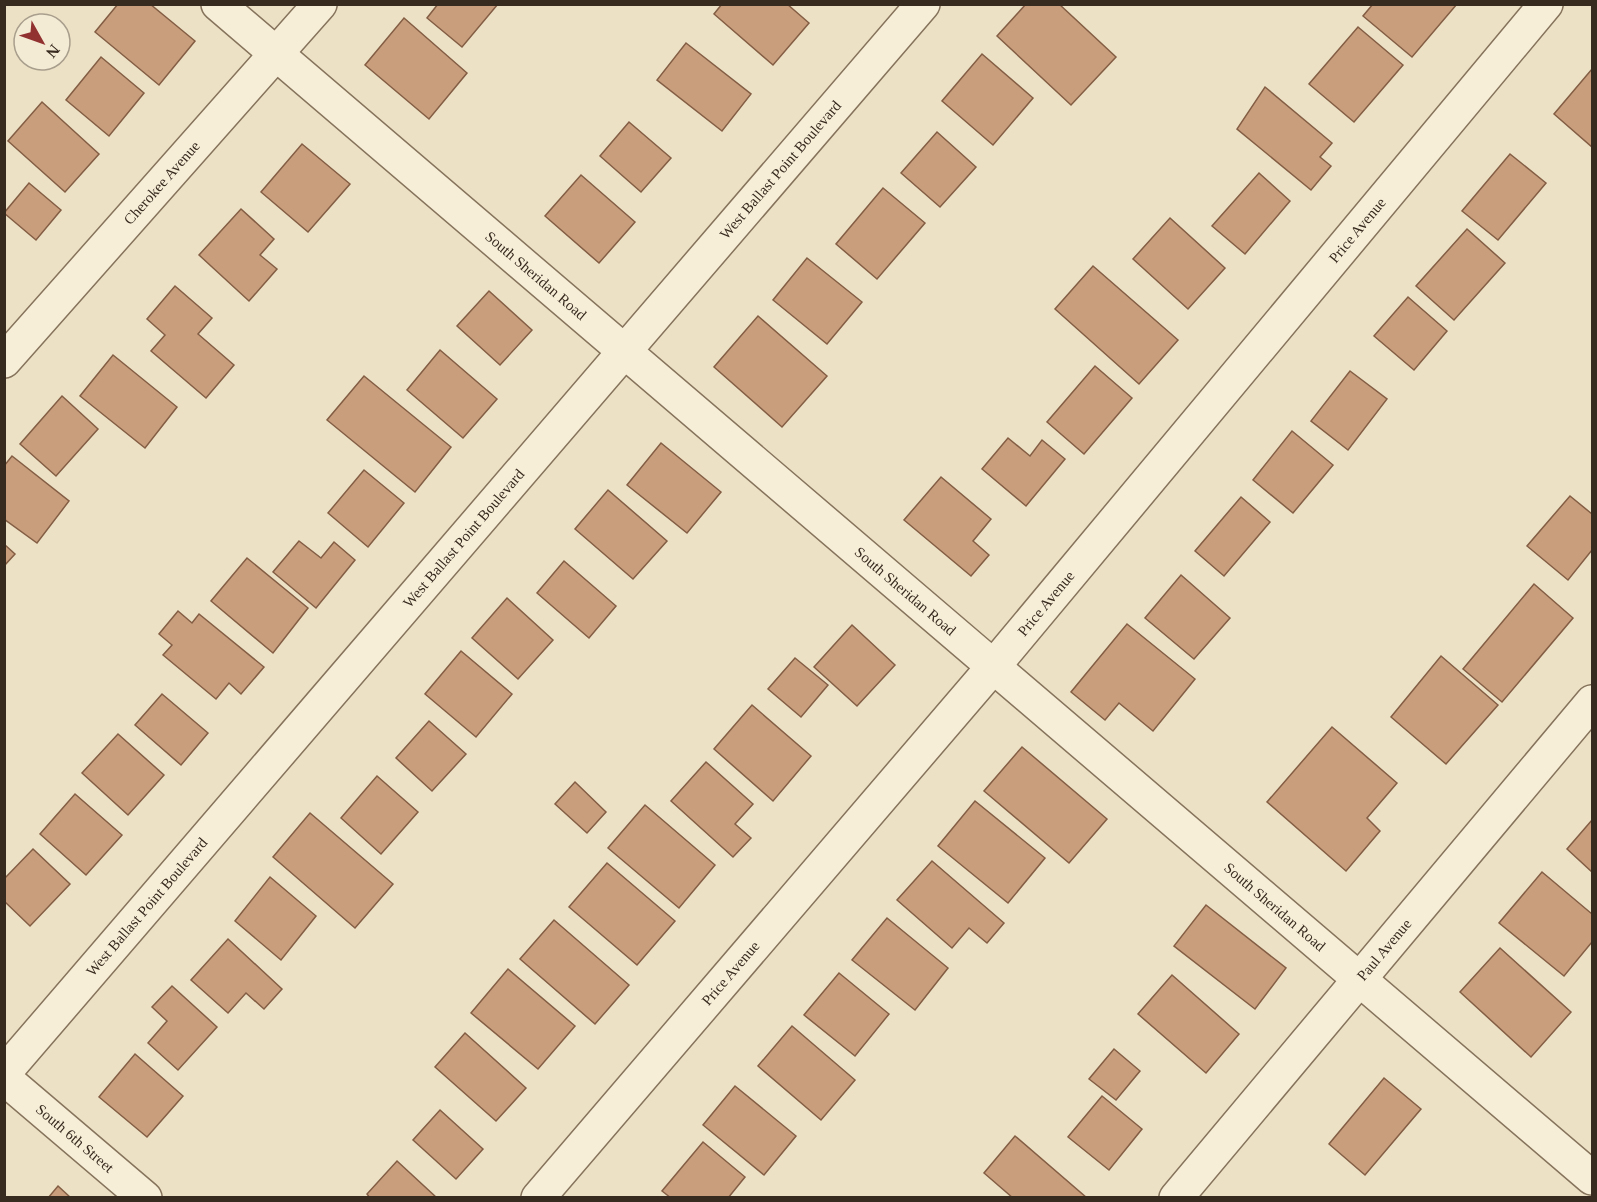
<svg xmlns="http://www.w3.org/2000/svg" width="1597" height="1202" viewBox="0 0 1597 1202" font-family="Georgia,serif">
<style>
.building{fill:#c89e7d;stroke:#845e44;stroke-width:1.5}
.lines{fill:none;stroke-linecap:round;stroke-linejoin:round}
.minor-casing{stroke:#86735c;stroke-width:36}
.minor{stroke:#f7eed8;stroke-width:33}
.labels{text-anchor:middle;stroke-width:5;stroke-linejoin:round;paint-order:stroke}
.street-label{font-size:15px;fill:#372b1f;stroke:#f4ebd5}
</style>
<rect width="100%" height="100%" fill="#ece1c5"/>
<!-- building -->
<g class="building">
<polygon points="118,4 150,4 195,41 159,85 95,32"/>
<polygon points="438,4 498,4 462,47 427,18"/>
<polygon points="722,4 787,4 809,23 773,65 714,14"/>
<polygon points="1026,4 1059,4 1116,57 1071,105 997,36"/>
<polygon points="1373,4 1457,4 1412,57 1363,16"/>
<polygon points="404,18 467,73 429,119 365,65"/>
<polygon points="1358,27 1403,65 1354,122 1309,84"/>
<polygon points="686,43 751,94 722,131 657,80"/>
<polygon points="982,54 1033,98 993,145 942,101"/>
<polygon points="101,57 144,93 109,136 66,100"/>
<polygon points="1592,69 1592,147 1554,114"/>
<polygon points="1265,87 1332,143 1320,157 1331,166 1311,190 1237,129"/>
<polygon points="42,102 99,154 65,192 8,141"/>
<polygon points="629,122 671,158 641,192 600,156"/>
<polygon points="937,132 976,167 940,207 901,173"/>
<polygon points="302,144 350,184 308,232 261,192"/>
<polygon points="1510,154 1546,183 1498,240 1462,211"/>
<polygon points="1259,173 1290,201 1245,254 1212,226"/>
<polygon points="581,175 635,222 599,263 545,216"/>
<polygon points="29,183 61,210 36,240 4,213"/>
<polygon points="883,188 925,223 877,279 836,244"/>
<polygon points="241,209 274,239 260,255 277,269 249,301 199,255"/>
<polygon points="1170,218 1225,268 1188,309 1133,259"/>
<polygon points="1467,229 1505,263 1454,320 1416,286"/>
<polygon points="807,258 862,302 827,344 773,300"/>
<polygon points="1093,266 1178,340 1139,384 1055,309"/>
<polygon points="175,286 212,318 198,334 234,365 206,398 151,351 165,335 147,319"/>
<polygon points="489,291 532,330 500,365 457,326"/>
<polygon points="1408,297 1447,331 1414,370 1374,336"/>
<polygon points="758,316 827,376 782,427 714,367"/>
<polygon points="440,350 497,399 463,438 407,390"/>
<polygon points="113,355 177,407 145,448 80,396"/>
<polygon points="1095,366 1132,398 1084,454 1047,422"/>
<polygon points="1350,371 1387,399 1348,450 1311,421"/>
<polygon points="364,376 451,447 415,492 327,420"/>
<polygon points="62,396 98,429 56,476 20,444"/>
<polygon points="1292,431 1333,465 1293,513 1253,480"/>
<polygon points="1008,438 1030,456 1042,440 1065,459 1026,506 982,469"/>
<polygon points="661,443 721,492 687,533 627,485"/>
<polygon points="12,456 69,501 37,543 4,519 4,466"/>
<polygon points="364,470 404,503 368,547 328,513"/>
<polygon points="941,477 991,519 973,541 989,555 971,576 904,520"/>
<polygon points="608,490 667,541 633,579 575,529"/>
<polygon points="1570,496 1592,514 1592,550 1568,580 1527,546"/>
<polygon points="1241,497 1270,522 1224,576 1195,551"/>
<polygon points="299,541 321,558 334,542 355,560 316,608 273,572"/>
<polygon points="4,544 15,554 4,566"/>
<polygon points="247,558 308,608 273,653 211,601"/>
<polygon points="564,561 616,606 589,638 537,593"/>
<polygon points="1181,575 1230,618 1194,659 1145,618"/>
<polygon points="1534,584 1573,618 1502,702 1463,669"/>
<polygon points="507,598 553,640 518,679 472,638"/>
<polygon points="178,611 192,623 199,614 264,667 241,694 229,683 216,699 163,655 172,645 159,634"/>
<polygon points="1127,624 1195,679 1153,731 1119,703 1105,720 1071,692"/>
<polygon points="852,625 895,665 857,706 814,667"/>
<polygon points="461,651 512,694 476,737 425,694"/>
<polygon points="1441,656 1498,705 1446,764 1391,717"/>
<polygon points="795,658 828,685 801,717 768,689"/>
<polygon points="162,694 208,733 181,765 135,725"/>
<polygon points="752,705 811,756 773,801 714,749"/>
<polygon points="429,721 466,754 432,791 396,758"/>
<polygon points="1332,727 1397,783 1367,818 1380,831 1346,871 1267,802"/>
<polygon points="118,734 164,775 128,815 82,773"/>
<polygon points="1022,747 1107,819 1069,863 984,791"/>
<polygon points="706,762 753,804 735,824 751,838 733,857 671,801"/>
<polygon points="377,776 418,812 381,854 341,818"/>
<polygon points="575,782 606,812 587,833 555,804"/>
<polygon points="75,794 122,835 86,875 40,834"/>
<polygon points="975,801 1045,858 1008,903 938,846"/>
<polygon points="645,805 715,865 679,908 608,848"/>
<polygon points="310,813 393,884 355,928 273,857"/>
<polygon points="1592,820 1592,872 1567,849"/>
<polygon points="33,849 70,884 30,926 4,901 4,879"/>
<polygon points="932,861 1004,923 987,943 969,928 952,948 897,900"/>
<polygon points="607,863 675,921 637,965 569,907"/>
<polygon points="1542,872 1592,914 1592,942 1564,976 1499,923"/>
<polygon points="270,877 316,916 281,960 235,921"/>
<polygon points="1206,905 1286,968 1255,1009 1174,946"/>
<polygon points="887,918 948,968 915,1010 852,960"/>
<polygon points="554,920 629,985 595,1024 520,959"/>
<polygon points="228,939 282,989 264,1009 246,993 228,1013 191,980"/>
<polygon points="1500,948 1571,1012 1531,1057 1460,992"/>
<polygon points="508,969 575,1026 538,1069 471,1013"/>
<polygon points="839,973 889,1014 855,1056 804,1015"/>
<polygon points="1172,975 1239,1034 1206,1073 1138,1014"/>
<polygon points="172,986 217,1027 178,1070 148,1043 167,1021 152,1007"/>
<polygon points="792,1026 855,1080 821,1120 758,1066"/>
<polygon points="465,1033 526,1088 496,1121 435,1067"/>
<polygon points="1114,1049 1140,1071 1116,1100 1089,1079"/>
<polygon points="135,1054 183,1096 147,1137 99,1097"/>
<polygon points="1384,1078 1421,1109 1365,1175 1329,1144"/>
<polygon points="735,1086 796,1136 764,1175 703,1125"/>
<polygon points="1102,1096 1142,1129 1109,1170 1068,1137"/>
<polygon points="440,1110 483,1149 456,1179 413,1140"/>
<polygon points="1015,1136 1087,1198 1013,1198 984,1173"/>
<polygon points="703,1142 745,1177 728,1198 671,1198 662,1191"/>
<polygon points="397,1161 437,1198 370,1198 367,1194"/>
<polygon points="58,1186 71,1198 48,1198"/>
</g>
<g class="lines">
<!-- minor casing -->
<g class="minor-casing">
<g id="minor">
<path id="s1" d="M218 4 1592 1178"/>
<path id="s2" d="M4 361 320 4"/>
<path id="s3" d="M4 1073 923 4"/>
<path id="s4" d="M4 1078 145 1198"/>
<path id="s5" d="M538 1198 993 667 1546 4"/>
<path id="s6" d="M1176 1198 1592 702"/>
</g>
</g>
<!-- minor -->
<use href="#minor" class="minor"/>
</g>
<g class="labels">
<!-- street labels -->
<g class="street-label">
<text dy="5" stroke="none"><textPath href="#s3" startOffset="1191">West Ballast Point Boulevard</textPath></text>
<text dy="5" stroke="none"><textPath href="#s2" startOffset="238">Cherokee Avenue</textPath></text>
<text dy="5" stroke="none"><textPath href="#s5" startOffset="1268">Price Avenue</textPath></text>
<text dy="5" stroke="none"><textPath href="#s1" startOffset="418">South Sheridan Road</textPath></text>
<text dy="5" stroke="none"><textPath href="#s3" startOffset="705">West Ballast Point Boulevard</textPath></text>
<text dy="5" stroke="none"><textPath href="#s1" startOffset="904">South Sheridan Road</textPath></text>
<text dy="5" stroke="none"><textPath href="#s5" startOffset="782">Price Avenue</textPath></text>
<text dy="5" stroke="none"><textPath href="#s3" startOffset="219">West Ballast Point Boulevard</textPath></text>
<text dy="5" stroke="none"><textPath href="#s1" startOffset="1390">South Sheridan Road</textPath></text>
<text dy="5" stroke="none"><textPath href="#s6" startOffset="324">Paul Avenue</textPath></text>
<text dy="5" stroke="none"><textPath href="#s5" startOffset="296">Price Avenue</textPath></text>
<text dy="5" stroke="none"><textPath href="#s4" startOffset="93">South 6th Street</textPath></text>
</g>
</g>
<!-- border -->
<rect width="1597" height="1202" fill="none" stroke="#372b1f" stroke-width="12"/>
<!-- north arrow -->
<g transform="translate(42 42) rotate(130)"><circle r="28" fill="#f4ebd5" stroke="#a89e8c" stroke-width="1.5"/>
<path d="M0-4.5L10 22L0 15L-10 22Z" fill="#913130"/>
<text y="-9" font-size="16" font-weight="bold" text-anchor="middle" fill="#372b1f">N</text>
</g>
</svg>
